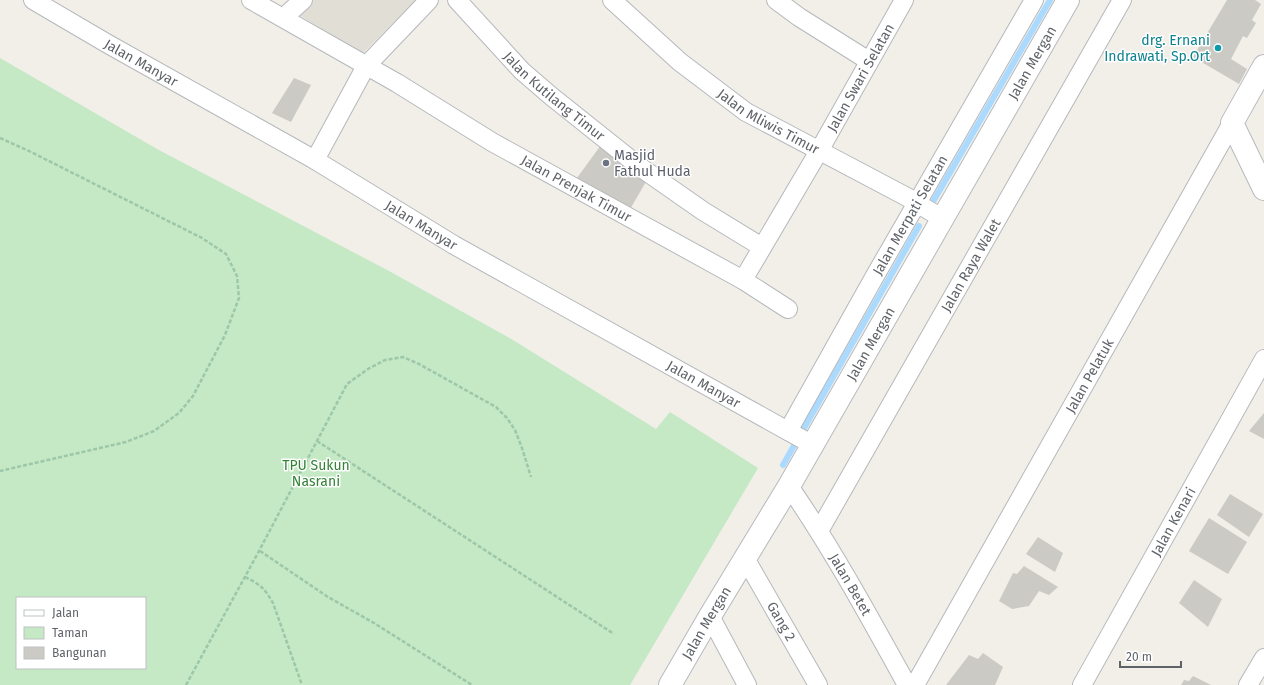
<svg xmlns="http://www.w3.org/2000/svg" width="1264" height="685" viewBox="0 0 1264 685" font-family="'Fira Sans',sans-serif">
<style>
.education{fill:#e1ded6}
.green{fill:#c5e8c5;fill-rule:evenodd}
.lines{fill:none;stroke-linecap:round;stroke-linejoin:round}
.stream{stroke:#aadaff;stroke-width:6}
.building{fill:#cccac5}
.street-casing{stroke:#b5b8bc;stroke-width:20}
.secondary-casing{stroke:#b6babf;stroke-width:24}
.path{stroke:#9cc7a9;stroke-width:2.5;stroke-dasharray:4 2;stroke-linecap:butt}
.street{stroke:#fff;stroke-width:18}
.secondary{stroke:#fff;stroke-width:22}
.culture-dot{fill:#0f9aa8;stroke:#fff;stroke-width:1.5}
.worship-dot{fill:#6b7280;stroke:#fff;stroke-width:1.5}
.labels{text-anchor:middle;stroke-width:3;stroke-linejoin:round;paint-order:stroke}
.culture-label{font-size:14px;fill:#0d838f;stroke:#fff;text-anchor:end}
.street-label{font-size:14px;fill:#5f6368;stroke:#fff}
.worship-label{font-size:14px;fill:#5b616d;stroke:#fff;text-anchor:start}
.park-label{font-size:14px;fill:#348238;stroke:#fff}
</style>
<rect width="100%" height="100%" fill="#f1efe8"/>
<!-- education -->
<polygon class="education" points="314,0 416,0 362,54 301,16 303,11"/>
<!-- green -->
<path class="green" d="M0 58 157 149 389 271 513 340 656 429 670 412 758 468 630 685H0ZM17 598H145V668H17Z"/>
<g class="lines">
<!-- stream -->
<g class="stream">
<polyline points="934,200 1050,0"/>
<polyline points="783,465 919,226"/>
</g>
</g>
<!-- building -->
<g class="building">
<polygon points="1227,0 1255,0 1261,4 1252,20 1256,23 1247,38 1243,36 1231,59 1247,69 1239,84 1193,57"/>
<polygon points="294,78 311,85 291,122 272,113"/>
<polygon points="601,145 647,180 629,211 574,182"/>
<polygon points="1264,413 1264,439 1249,431"/>
<polygon points="1230,494 1263,514 1249,537 1217,515"/>
<polygon points="1209,518 1247,542 1228,574 1189,551"/>
<polygon points="1038,537 1063,553 1055,572 1026,554"/>
<polygon points="1024,566 1058,587 1049,595 1039,591 1029,606 1012,609 999,601 1013,573 1017,574"/>
<polygon points="1194,580 1222,599 1208,627 1179,603"/>
<polygon points="983,653 1003,667 995,685 946,685 969,655 978,659"/>
<polygon points="1193,676 1211,685 1181,685 1184,680 1189,681"/>
</g>
<g class="lines">
<!-- street casing -->
<g class="street-casing">
<g id="street">
<path id="s1" d="M33 0 108 44 315 160 454 245 813 445"/>
<path id="s2" d="M251 0 397 83 492 142 743 280 788 309"/>
<path id="s3" d="M457 0 522 71 551 96 640 167 703 211 762 247"/>
<path id="s4" d="M612 0 680 62 746 112 907 197 943 219"/>
<polyline points="776,0 799,17 869,61"/>
<polyline points="283,18 303,0"/>
<polyline points="315,160 366,66 429,0"/>
<path id="s5" d="M743 280 819 151 904 0"/>
<path id="s6" d="M788 431 876 274 1034 0"/>
<path id="s7" d="M789 486C833 550 870 618 907 685"/>
<path id="s8" d="M819 531 1122 0"/>
<path id="s9" d="M745 558 818 685"/>
<polyline points="710,616 747,685"/>
<path id="s10" d="M915 685 1232 123"/>
<path id="s11" d="M1082 685 1264 359"/>
<polyline points="1248,685 1264,658"/>
</g>
</g>
<!-- secondary casing -->
<g class="secondary-casing">
<g id="secondary">
<polyline points="1264,66 1232,123 1264,189"/>
<path id="s12" d="M670 685 710 616 789 486 1068 0"/>
</g>
</g>
<!-- path -->
<g class="path">
<polyline points="0,138 29,151 202,238 226,254 237,276 239,298 225,335 193,396 179,413 154,431 126,442 0,471"/>
<polyline points="317,441 614,634"/>
<polyline points="260,551 328,597 374,623 472,685"/>
<path d="M245 577C260 584 265 589 273 603L302 685"/>
<polyline points="186,685 259,551 347,384 368,369 385,360 403,357 419,364 496,407 507,418 515,430 522,448 531,477"/>
</g>
<!-- street -->
<use href="#street" class="street"/>
<!-- secondary -->
<use href="#secondary" class="secondary"/>
</g>
<!-- markers -->
<circle class="culture-dot" cx="1218" cy="48" r="4"/>
<circle class="worship-dot" cx="606" cy="163" r="4"/>
<g class="labels">
<!-- culture labels -->
<g class="culture-label">
<text x="1210" y="45">drg. Ernani<tspan x="1210" dy="16">Indrawati, Sp.Ort</tspan></text>
</g>
<!-- street labels -->
<g class="street-label">
<text dy="5" stroke="none"><textPath href="#s1" startOffset="125">Jalan Manyar</textPath></text>
<text dy="5" stroke="none"><textPath href="#s12" startOffset="720">Jalan Mergan</textPath></text>
<text dy="5" stroke="none"><textPath href="#s5" startOffset="234">Jalan Swari Selatan</textPath></text>
<text dy="5" stroke="none"><textPath href="#s3" startOffset="137">Jalan Kutilang Timur</textPath></text>
<text dy="5" stroke="none"><textPath href="#s4" startOffset="199">Jalan Mliwis Timur</textPath></text>
<text dy="5" stroke="none"><textPath href="#s2" startOffset="376">Jalan Prenjak Timur</textPath></text>
<text dy="5" stroke="none"><textPath href="#s6" startOffset="248">Jalan Merpati Selatan</textPath></text>
<text dy="5" stroke="none"><textPath href="#s1" startOffset="449">Jalan Manyar</textPath></text>
<text dy="5" stroke="none"><textPath href="#s8" startOffset="306">Jalan Raya Walet</textPath></text>
<text dy="5" stroke="none"><textPath href="#s12" startOffset="396">Jalan Mergan</textPath></text>
<text dy="5" stroke="none"><textPath href="#s10" startOffset="355">Jalan Pelatuk</textPath></text>
<text dy="5" stroke="none"><textPath href="#s1" startOffset="773">Jalan Manyar</textPath></text>
<text dy="5" stroke="none"><textPath href="#s11" startOffset="187">Jalan Kenari</textPath></text>
<text dy="5" stroke="none"><textPath href="#s7" startOffset="116">Jalan Betet</textPath></text>
<text dy="5" stroke="none"><textPath href="#s9" startOffset="73">Gang 2</textPath></text>
<text dy="5" stroke="none"><textPath href="#s12" startOffset="72">Jalan Mergan</textPath></text>
</g>
<!-- worship labels -->
<g class="worship-label">
<text x="614" y="160">Masjid<tspan x="614" dy="16">Fathul Huda</tspan></text>
</g>
<!-- park labels -->
<g class="park-label">
<text x="316" y="470">TPU Sukun<tspan x="316" dy="16">Nasrani</tspan></text>
</g>
</g>
<!-- legend -->
<rect x="16" y="597" width="130" height="72" fill="#ffffff" stroke="#bfc1c3"/>
<rect x="24" y="610" width="20" height="6" fill="#ffffff" stroke="#bfc1c3"/>
<text x="52" y="617" font-size="12" fill="#5f6368">Jalan</text>
<rect x="24" y="627" width="20" height="12" fill="#c5e8c5" stroke="#bfc1c3"/>
<text x="52" y="637" font-size="12" fill="#5f6368">Taman</text>
<rect x="24" y="647" width="20" height="12" fill="#cccac5" stroke="#bfc1c3"/>
<text x="52" y="657" font-size="12" fill="#5f6368">Bangunan</text>
<!-- scale -->
<path d="M1120 661v6h61v-6" fill="none" stroke="#5f6368" stroke-width="2"/>
<text x="1126" y="661" font-size="12" fill="#5f6368" stroke="#ffffff" stroke-width="3" paint-order="stroke">20 m</text>
</svg>
